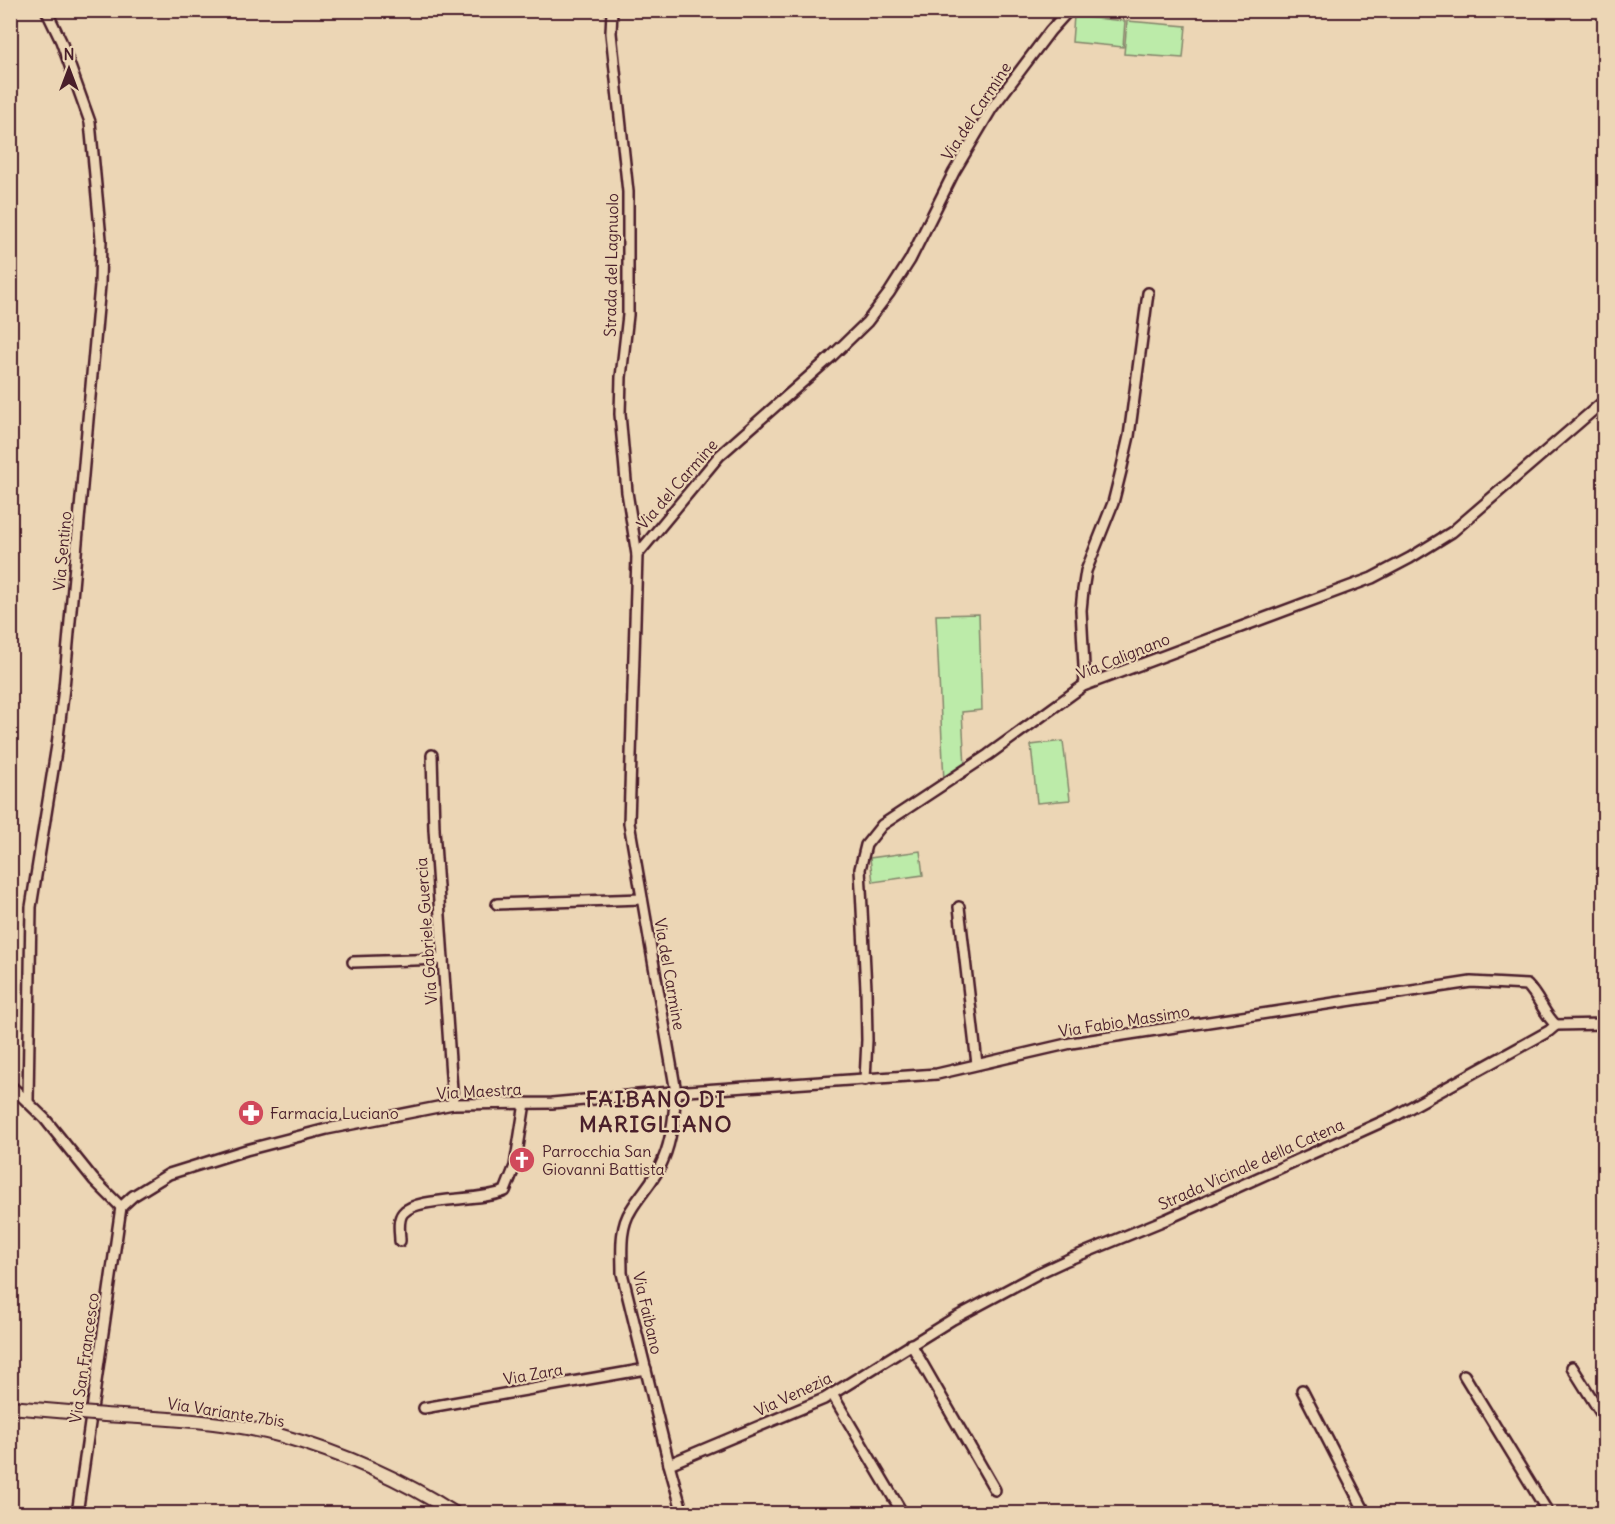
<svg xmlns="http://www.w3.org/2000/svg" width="1615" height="1524" viewBox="0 0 1615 1524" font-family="Delius,sans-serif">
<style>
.green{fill:#bceba9;stroke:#83856a;stroke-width:1.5}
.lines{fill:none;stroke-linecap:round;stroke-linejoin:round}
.minor-casing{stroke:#4a1f2b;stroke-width:14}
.major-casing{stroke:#4a1f2b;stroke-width:16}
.minor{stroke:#ecd6b5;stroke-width:9}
.major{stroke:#ecd6b5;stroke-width:12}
.major-bridge-casing{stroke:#4a1f2b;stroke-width:16;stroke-linecap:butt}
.major-bridge{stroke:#ecd6b5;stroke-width:12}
.labels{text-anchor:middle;stroke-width:4.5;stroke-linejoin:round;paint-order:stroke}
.street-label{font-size:16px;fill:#4a1f2b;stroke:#ecd6b5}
.poi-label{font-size:16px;fill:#4a1f2b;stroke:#ecd6b5;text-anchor:start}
.district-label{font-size:22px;font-weight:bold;letter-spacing:1.5px;fill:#4a1f2b;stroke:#ecd6b5}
</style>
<rect width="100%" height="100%" fill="#ecd6b5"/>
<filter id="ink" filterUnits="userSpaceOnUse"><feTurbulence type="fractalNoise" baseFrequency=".0167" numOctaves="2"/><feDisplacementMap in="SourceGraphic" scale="12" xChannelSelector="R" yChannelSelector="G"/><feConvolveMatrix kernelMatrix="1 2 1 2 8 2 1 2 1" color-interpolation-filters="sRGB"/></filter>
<g filter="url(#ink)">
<!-- green -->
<g class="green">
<polygon points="1074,16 1125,21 1123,47 1072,42"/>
<polygon points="1127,21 1186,26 1183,58 1124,54"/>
<polygon points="979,614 982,710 962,712 965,768 944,782 936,615"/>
<polygon points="1063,741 1070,800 1037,803 1031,745"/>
<polygon points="920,851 923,875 873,882 870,858"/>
</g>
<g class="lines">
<!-- minor casing -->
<g class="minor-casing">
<g id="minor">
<polyline points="612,10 611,33 628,192 628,315 621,377 620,414 627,492 637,555"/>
<polyline points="1085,685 1081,610 1083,590 1086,571 1113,503 1121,471 1129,436 1148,293"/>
<polyline points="432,755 434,829 453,1104"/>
<polyline points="497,904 642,899"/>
<polyline points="959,907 977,1064"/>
<polyline points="353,962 443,959"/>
<polyline points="1556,1025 1604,1024"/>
<polyline points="865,1080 867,1040 866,989 860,869 866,845 882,825 988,755 1083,686 1372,578 1410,558 1452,532 1604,401"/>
<polyline points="10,1085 45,1119 94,1180 121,1207"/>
<polyline points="28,1101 31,907 57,745 64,688 100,285 101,239 90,122 61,41 46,10"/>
<path d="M121 1207 133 1196 169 1174 246 1150 327 1129 453 1104 552 1103 659 1093 937 1074 1071 1043 1471 982 1527 985C1539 997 1545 1016 1556 1025"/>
<path d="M400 1241C400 1233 397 1220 403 1213 417 1196 480 1202 505 1191L515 1166 525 1103"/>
<polyline points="911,1344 995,1490"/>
<polyline points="1572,1367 1604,1418"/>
<polyline points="1464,1375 1549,1514"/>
<polyline points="1302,1390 1366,1514"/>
<polyline points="832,1394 903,1514"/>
<polyline points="424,1408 646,1369"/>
<polyline points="669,1464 824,1399 953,1319 1039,1273 1067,1260 1167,1219 1395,1116 1549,1031 1556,1025"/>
<polyline points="77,1514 121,1207"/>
<path d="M683 1514 669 1464 622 1273C622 1253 619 1228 631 1210 641 1193 656 1179 663 1160 672 1139 674 1115 676 1092L629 823 637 555 719 456 831 357 867 322 889 293 910 260 954 172 992 108 1050 31 1069 10"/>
</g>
</g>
<!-- major casing -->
<g class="major-casing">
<g id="major">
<polyline points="10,1407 81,1413"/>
<path d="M105 1415C161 1418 228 1421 282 1436 342 1453 403 1480 456 1514"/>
</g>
</g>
<!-- minor -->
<use href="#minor" class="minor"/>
<!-- major -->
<use href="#major" class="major"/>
<!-- major-bridge casing -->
<g class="major-bridge-casing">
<polyline id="major-bridge" points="81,1413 105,1415"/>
</g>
<!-- major-bridge -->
<use href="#major-bridge" class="major-bridge"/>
</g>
</g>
<!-- icons -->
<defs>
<g id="pharmacy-disc" transform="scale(1.35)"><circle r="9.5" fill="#d1495b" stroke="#ecd6b5"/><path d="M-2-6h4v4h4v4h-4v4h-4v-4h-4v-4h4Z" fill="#fff"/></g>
<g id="church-disc" transform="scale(1.35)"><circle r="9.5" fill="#d1495b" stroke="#ecd6b5"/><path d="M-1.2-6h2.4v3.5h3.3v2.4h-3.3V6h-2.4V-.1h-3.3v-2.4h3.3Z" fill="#fff"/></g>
</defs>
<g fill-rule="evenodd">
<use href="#pharmacy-disc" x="251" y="1113"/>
<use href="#church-disc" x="522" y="1160"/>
</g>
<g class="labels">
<!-- street labels -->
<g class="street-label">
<text transform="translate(976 111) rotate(-57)" y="6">Via del Carmine</text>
<text transform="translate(611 265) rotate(-89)" y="6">Strada del Lagnuolo</text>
<text transform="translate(677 484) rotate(-49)" y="6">Via del Carmine</text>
<text transform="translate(62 551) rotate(-85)" y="6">Via Sentino</text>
<text transform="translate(1123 656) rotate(-22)" y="6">Via Calignano</text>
<text transform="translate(426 931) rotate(-94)" y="6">Via Gabriele Guercia</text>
<text transform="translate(670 974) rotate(80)" y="6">Via del Carmine</text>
<text transform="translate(1124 1021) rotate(-9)" y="6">Via Fabio Massimo</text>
<text transform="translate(479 1091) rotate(-3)" y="6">Via Maestra</text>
<text transform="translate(1251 1164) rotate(-24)" y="6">Strada Vicinale della Catena</text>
<text transform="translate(648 1313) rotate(77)" y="6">Via Faibano</text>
<text transform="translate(84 1358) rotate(-82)" y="6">Via San Francesco</text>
<text transform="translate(533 1374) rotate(-10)" y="6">Via Zara</text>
<text transform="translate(793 1394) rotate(-25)" y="6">Via Venezia</text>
<text transform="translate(226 1412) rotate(9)" y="6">Via Variante 7bis</text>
</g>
<!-- poi labels -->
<g class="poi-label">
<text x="270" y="1119">Farmacia Luciano</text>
<text x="542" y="1157">Parrocchia San<tspan x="542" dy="18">Giovanni Battista</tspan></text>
</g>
<!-- district labels -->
<g class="district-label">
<text x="656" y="1107">FAIBANO DI<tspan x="656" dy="25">MARIGLIANO</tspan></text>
</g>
</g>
<!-- margin -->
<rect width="1615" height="1524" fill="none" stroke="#ecd6b5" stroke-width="36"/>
<rect x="18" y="18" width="1579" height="1488" fill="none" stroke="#4a1f2b" stroke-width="2" filter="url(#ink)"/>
<!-- north arrow -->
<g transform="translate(69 69)" stroke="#ecd6b5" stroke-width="4.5" paint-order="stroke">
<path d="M0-4.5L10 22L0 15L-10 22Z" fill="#4a1f2b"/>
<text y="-9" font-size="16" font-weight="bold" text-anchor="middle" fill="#4a1f2b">N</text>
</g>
</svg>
